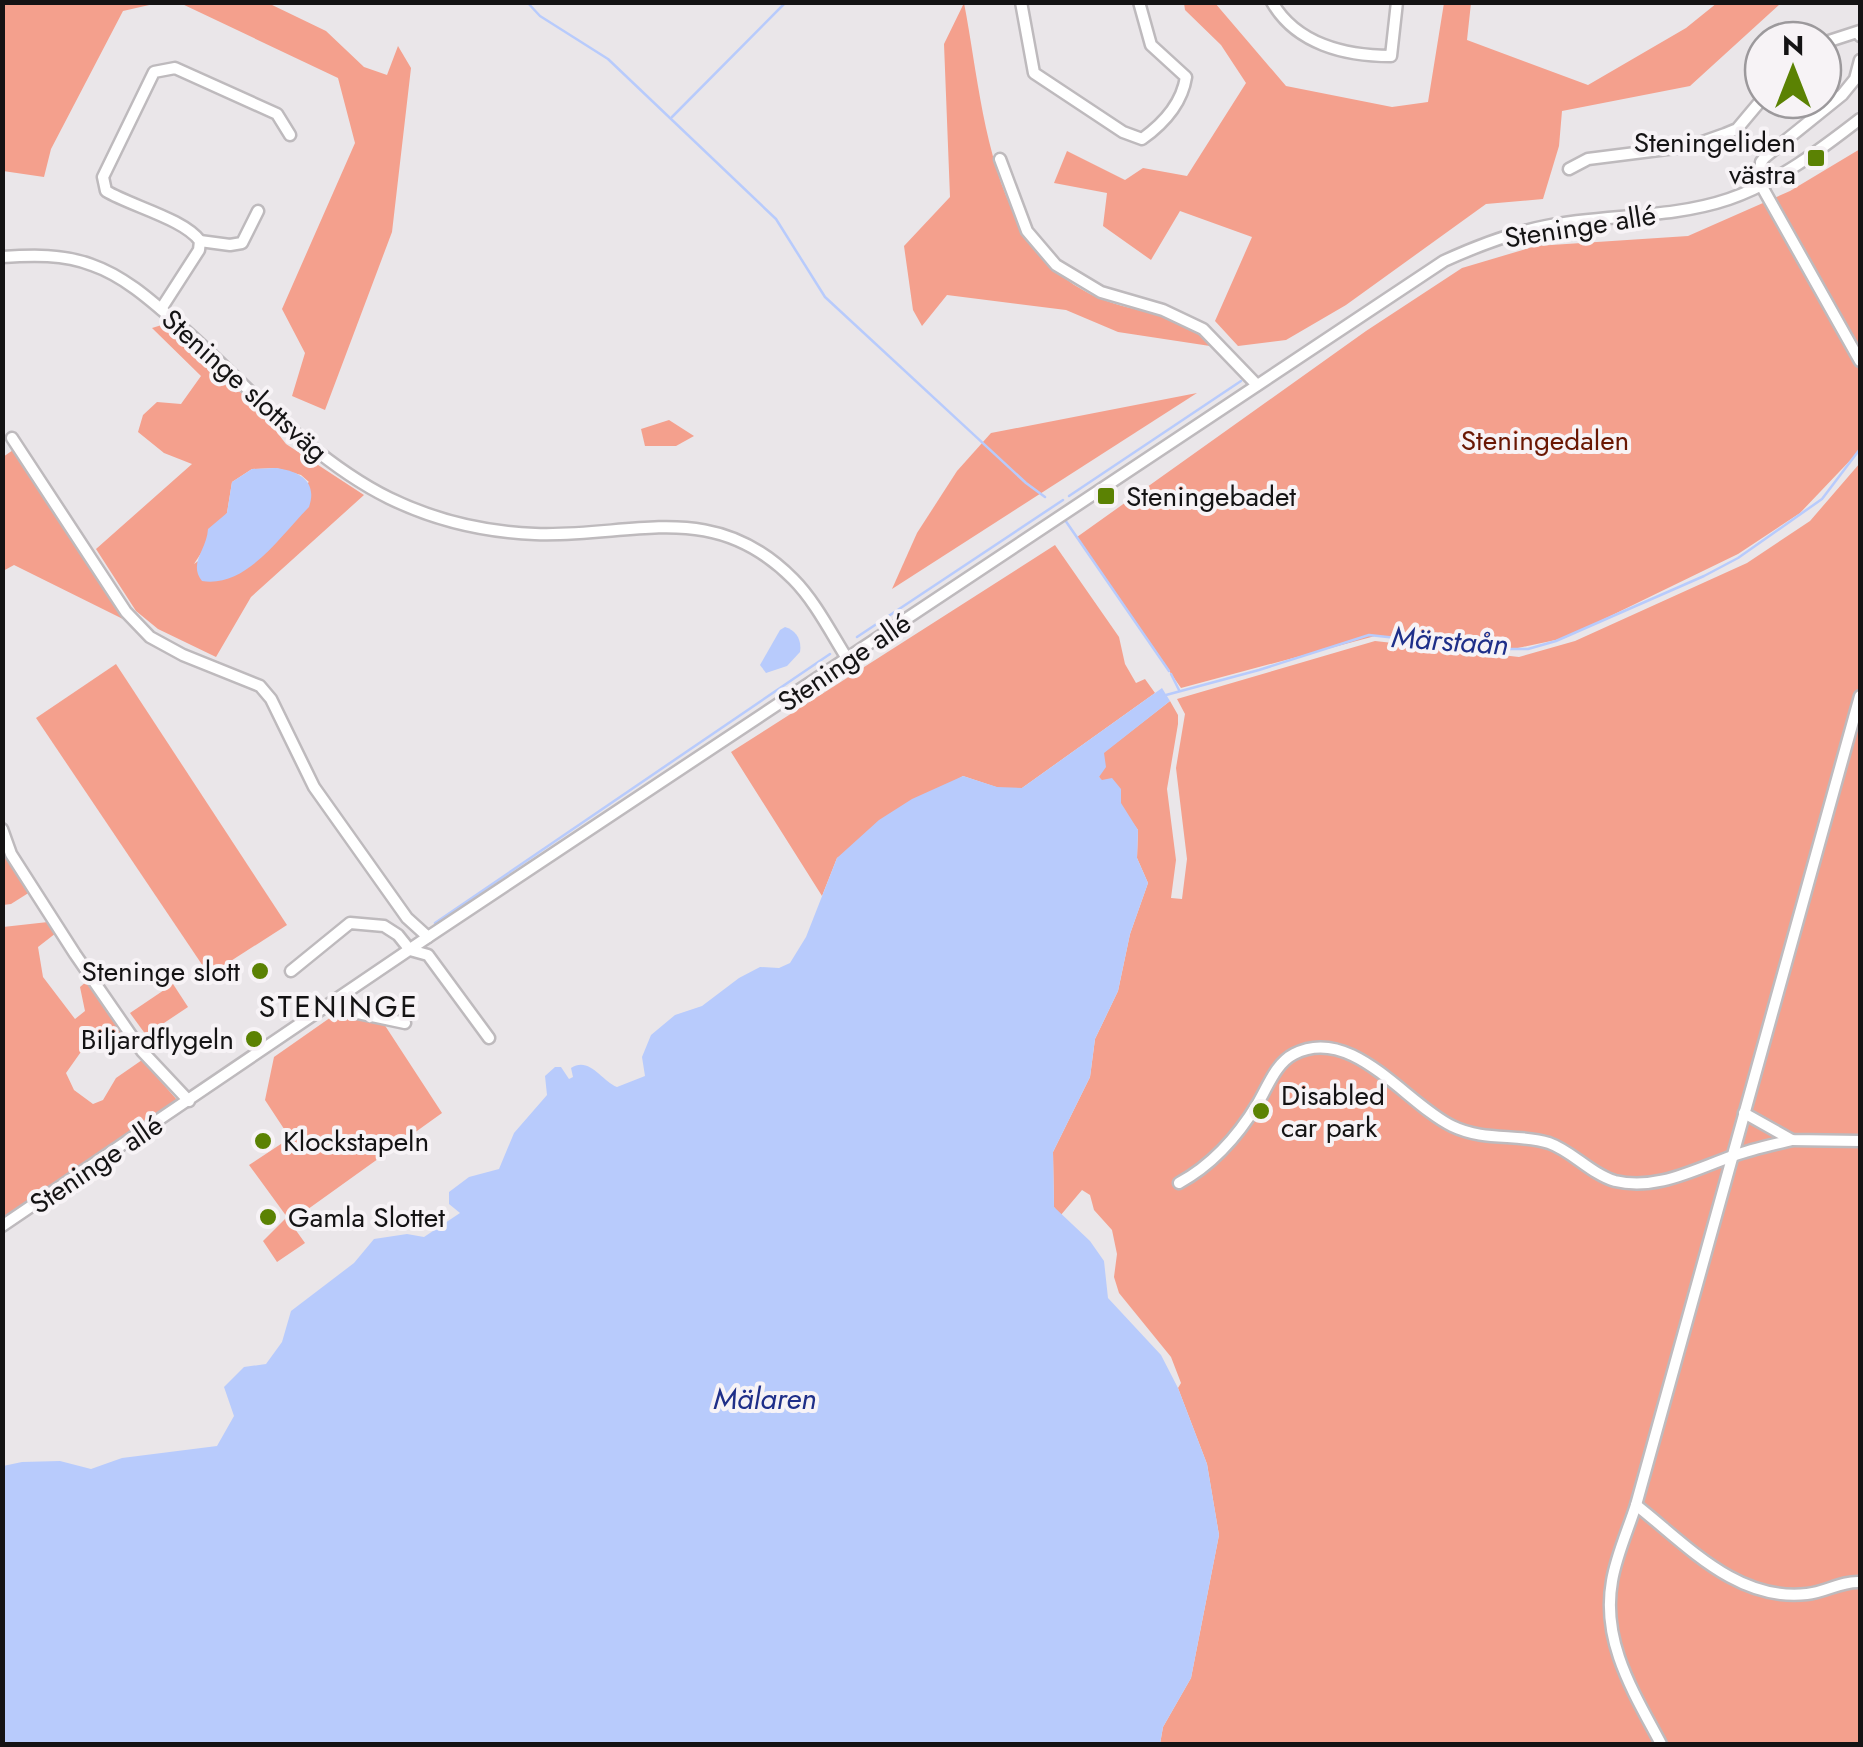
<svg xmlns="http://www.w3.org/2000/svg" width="1863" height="1747" viewBox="0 0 1863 1747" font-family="Jost,sans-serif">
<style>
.green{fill:#f4a08d;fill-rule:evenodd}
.water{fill:#b8cbfc}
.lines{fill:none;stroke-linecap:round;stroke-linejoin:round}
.stream{stroke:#b8cbfc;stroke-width:2.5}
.minor-casing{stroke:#bebabd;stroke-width:15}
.minor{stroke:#fff;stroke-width:10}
.poi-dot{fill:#5b8203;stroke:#f7f3f6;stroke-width:4}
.labels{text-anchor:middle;stroke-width:8;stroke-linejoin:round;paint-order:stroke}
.poi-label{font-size:28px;fill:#141314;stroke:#f7f3f6;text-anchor:start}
.street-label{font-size:28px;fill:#141314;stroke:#f7f3f6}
.park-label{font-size:28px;fill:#6a1703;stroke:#f7f3f6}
.water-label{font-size:30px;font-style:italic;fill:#1f2f89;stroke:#f7f3f6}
.neighbourhood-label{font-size:30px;letter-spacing:2.5px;fill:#141314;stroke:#f7f3f6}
</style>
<rect width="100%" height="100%" fill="#eae6e9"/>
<!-- green -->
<g class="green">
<polygon points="2,3 158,3 123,11 51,149 44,177 3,171"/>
<polygon points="180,3 268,3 326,31 364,67 387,75 398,46 411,68 392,232 325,410 292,396 305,353 282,309 355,143 338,78"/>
<path d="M964 3C984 105 988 251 1099 298 1136 314 1183 312 1210 346L1118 332 1066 310 947 295 922 326 913 310 904 246 950 197 944 44Z"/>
<polygon points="1184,3 1215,3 1286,86 1392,107 1428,102 1444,3 1471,3 1467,40 1588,85 1686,28 1717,3 1781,3 1690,86 1562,111 1559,146 1543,199 1486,204 1346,305 1286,340 1238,346 1215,321 1252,237 1180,211 1151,260 1103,226 1107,193 1054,183 1067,151 1125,180 1143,168 1187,176 1246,83 1221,45 1185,10"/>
<polygon points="1860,149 1860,450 1800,513 1738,554 1565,638 1513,649 1375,636 1181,688 1077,537 1366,331 1462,268 1536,246 1688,236 1790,191"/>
<path d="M168 323 263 414 286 444 364 495 251 597 216 657 158 629 136 611 96 549 192 464 164 453 138 432 143 415 157 402 181 404 201 376 152 328ZM276 468 301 475 309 482 194 564 227 513 232 482 252 469Z"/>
<polygon points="1197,393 892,589 917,533 957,471 991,433"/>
<polygon points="669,420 694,436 676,446 645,446 641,429"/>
<polygon points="16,448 133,624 14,565 3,571 3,457"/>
<polygon points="1860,463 1860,1744 1160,1744 1163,1727 1191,1678 1219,1535 1207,1464 1178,1388 1181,1383 1171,1357 1119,1293 1114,1277 1117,1254 1112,1230 1094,1210 1090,1195 1082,1190 1060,1216 1054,1207 1053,1152 1090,1077 1095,1039 1118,991 1130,934 1148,883 1137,858 1138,830 1099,777 1103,753 1170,701 1178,715 1178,724 1167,789 1176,860 1171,898 1182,899 1187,859 1176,768 1185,714 1177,699 1375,641 1519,657 1575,641 1747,563 1810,521"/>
<polygon points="1055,545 1119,637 1125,664 1136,683 1145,679 1155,693 1022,788 999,788 963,776 837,858 822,896 731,752"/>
<polygon points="116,664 287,925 209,975 36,718"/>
<polygon points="2,845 30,892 11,904 3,905"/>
<polygon points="48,922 56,933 38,947 43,977 75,1019 85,1011 80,987 87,981 125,1036 115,1043 99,1034 90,1039 66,1073 74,1090 93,1104 103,1100 116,1078 142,1060 178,1101 3,1217 3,927"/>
<polygon points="173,984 188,1007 146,1035 130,1013"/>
<polygon points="334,1015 384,1024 442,1113 290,1222 305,1243 277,1262 263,1241 287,1217 249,1165 290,1138 265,1100 274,1057"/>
</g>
<!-- water -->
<g class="water">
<path d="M276 468C299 471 318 481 309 507 280 536 247 588 202 581 188 563 207 550 208 529L227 513 232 482 252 469Z"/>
<path d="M785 627C796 630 802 640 800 652L787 666 766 673 760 665 780 630Z"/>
<path d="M1162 688 1170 701 1104 753 1106 767 1099 777 1102 780 1112 778 1121 789V803L1138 830 1137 858 1148 883 1130 934 1118 991 1095 1039 1090 1077 1053 1152 1054 1207 1090 1241 1104 1261 1108 1298 1161 1355 1178 1388 1207 1464 1219 1535 1191 1678 1163 1727 1160 1744H3V1466L22 1462 60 1461 91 1469 122 1458 217 1446 234 1416 224 1387 244 1367 266 1364 282 1342 291 1311 354 1263 374 1239 407 1234 424 1237 460 1213 449 1204V1192L469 1177 499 1169 514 1133 547 1095 545 1076 555 1067H561L569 1079 573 1077 571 1068C589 1056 601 1080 617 1087L645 1076 642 1057 651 1035 675 1015 702 1006 739 978 760 967 779 968 790 963 806 937 837 858 879 820 912 799 963 776 997 787 1022 788Z"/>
</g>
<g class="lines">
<!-- stream -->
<g class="stream">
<polyline points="527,2 540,16 608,59 776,219 825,297 1026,483 1045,497"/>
<polyline points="672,117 786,2"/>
<polyline points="1069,496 1241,381"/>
<polyline points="1065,520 1169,671"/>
<polyline points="857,637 1063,500"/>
<polyline points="1171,674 1179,690"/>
<polyline points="1166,695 1259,670 1369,635 1498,649 1528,649 1556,641 1704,576 1738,558 1822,499 1860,449"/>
<polyline points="435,923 830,654"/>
</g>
<!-- minor casing -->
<g class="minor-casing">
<g id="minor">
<path d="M1021 2 1034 73 1123 132 1142 139C1163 124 1182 103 1186 77L1151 45 1139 2"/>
<path d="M1272 2C1296 44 1345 56 1391 56L1397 2"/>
<polyline points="1823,43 1860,31 1860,36"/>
<polyline points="1860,60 1855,79 1842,95 1765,157 1761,162 1761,185 1860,361"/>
<polyline points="1000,159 1027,231 1056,265 1101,292 1163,310 1203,329 1257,385"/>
<polyline points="1569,169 1588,159 1691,146 1725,134 1737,129 1763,98"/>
<polyline points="200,241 230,245 242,243 258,211"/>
<path d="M2 257C33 255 63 254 92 265 127 277 157 306 185 330 250 388 309 458 389 498 434 520 484 532 535 534 632 538 712 497 793 579 815 601 831 633 848 660"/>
<path d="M161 309 199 250 200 241C184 219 131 206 106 191L103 177 154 72 175 68 277 114 290 135"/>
<path d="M12 438 126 612 150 637 183 655 260 686 271 699 314 787 407 918 428 937 1444 261C1477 246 1510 233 1546 226 1606 214 1670 219 1729 199 1778 182 1820 150 1860 119"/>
<polyline points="2,829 11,854 75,954 142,1051 189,1101"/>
<polyline points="291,971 350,923 384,926 398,935 410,950 428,955 489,1038"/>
<polyline points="329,1007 405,1023"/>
<polyline points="1744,1113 1792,1140 1860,1141"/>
<path d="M1179 1183C1214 1164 1238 1136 1258 1103 1268 1086 1276 1063 1294 1054 1352 1024 1406 1104 1452 1126 1485 1142 1517 1133 1549 1143 1572 1151 1591 1174 1615 1181 1657 1191 1695 1169 1733 1156 1752 1149 1772 1145 1792 1140"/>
<polyline points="2,1226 428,937"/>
<path d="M1636 1505C1687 1545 1737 1602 1807 1594 1826 1592 1841 1581 1860 1582"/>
<path d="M1661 1744C1634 1693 1601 1642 1612 1581 1616 1556 1628 1530 1636 1505L1860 696"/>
</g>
</g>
<!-- minor -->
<use href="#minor" class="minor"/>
</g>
<!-- markers -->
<g class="poi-dot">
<rect x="1806" y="148" width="20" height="20" rx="5"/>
<rect x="1096" y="486" width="20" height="20" rx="5"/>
<circle cx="260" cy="971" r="10"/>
<circle cx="254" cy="1039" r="10"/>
<circle cx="1261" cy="1111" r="10"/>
<circle cx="263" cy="1141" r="10"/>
<circle cx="268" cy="1217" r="10"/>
</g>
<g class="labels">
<!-- poi labels -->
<g class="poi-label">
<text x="1796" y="152" text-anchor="end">Steningeliden<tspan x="1796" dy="32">västra</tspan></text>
<text x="1126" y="506">Steningebadet</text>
<text x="240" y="981" text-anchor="end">Steninge slott</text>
<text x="234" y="1049" text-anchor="end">Biljardflygeln</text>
<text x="1281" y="1105">Disabled<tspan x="1281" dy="32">car park</tspan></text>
<text x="283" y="1151">Klockstapeln</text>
<text x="288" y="1227">Gamla Slottet</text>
</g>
<!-- street labels -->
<g class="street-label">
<text transform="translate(1580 226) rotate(-9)" y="10">Steninge allé</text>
<text transform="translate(245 385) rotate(42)" y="10">Steninge slottsväg</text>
<text transform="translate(844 662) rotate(-34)" y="10">Steninge allé</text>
<text transform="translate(96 1164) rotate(-34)" y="10">Steninge allé</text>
</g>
<!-- park labels -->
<g class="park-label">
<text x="1545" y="450">Steningedalen</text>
</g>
<!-- water labels -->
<g class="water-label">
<text transform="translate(1450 641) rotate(4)" y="10">Märstaån</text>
<text x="765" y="1409">Mälaren</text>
</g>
<!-- neighbourhood labels -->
<g class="neighbourhood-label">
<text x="339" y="1017">STENINGE</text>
</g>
</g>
<!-- border -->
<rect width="1863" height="1747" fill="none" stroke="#141314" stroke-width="10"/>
<!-- north arrow -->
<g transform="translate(1793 70)"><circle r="48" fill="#f7f3f6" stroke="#9c999c" stroke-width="2.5"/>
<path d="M0-8L18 38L0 25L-18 38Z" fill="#5b8203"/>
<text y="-15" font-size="28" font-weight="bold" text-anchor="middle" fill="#141314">N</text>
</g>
</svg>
